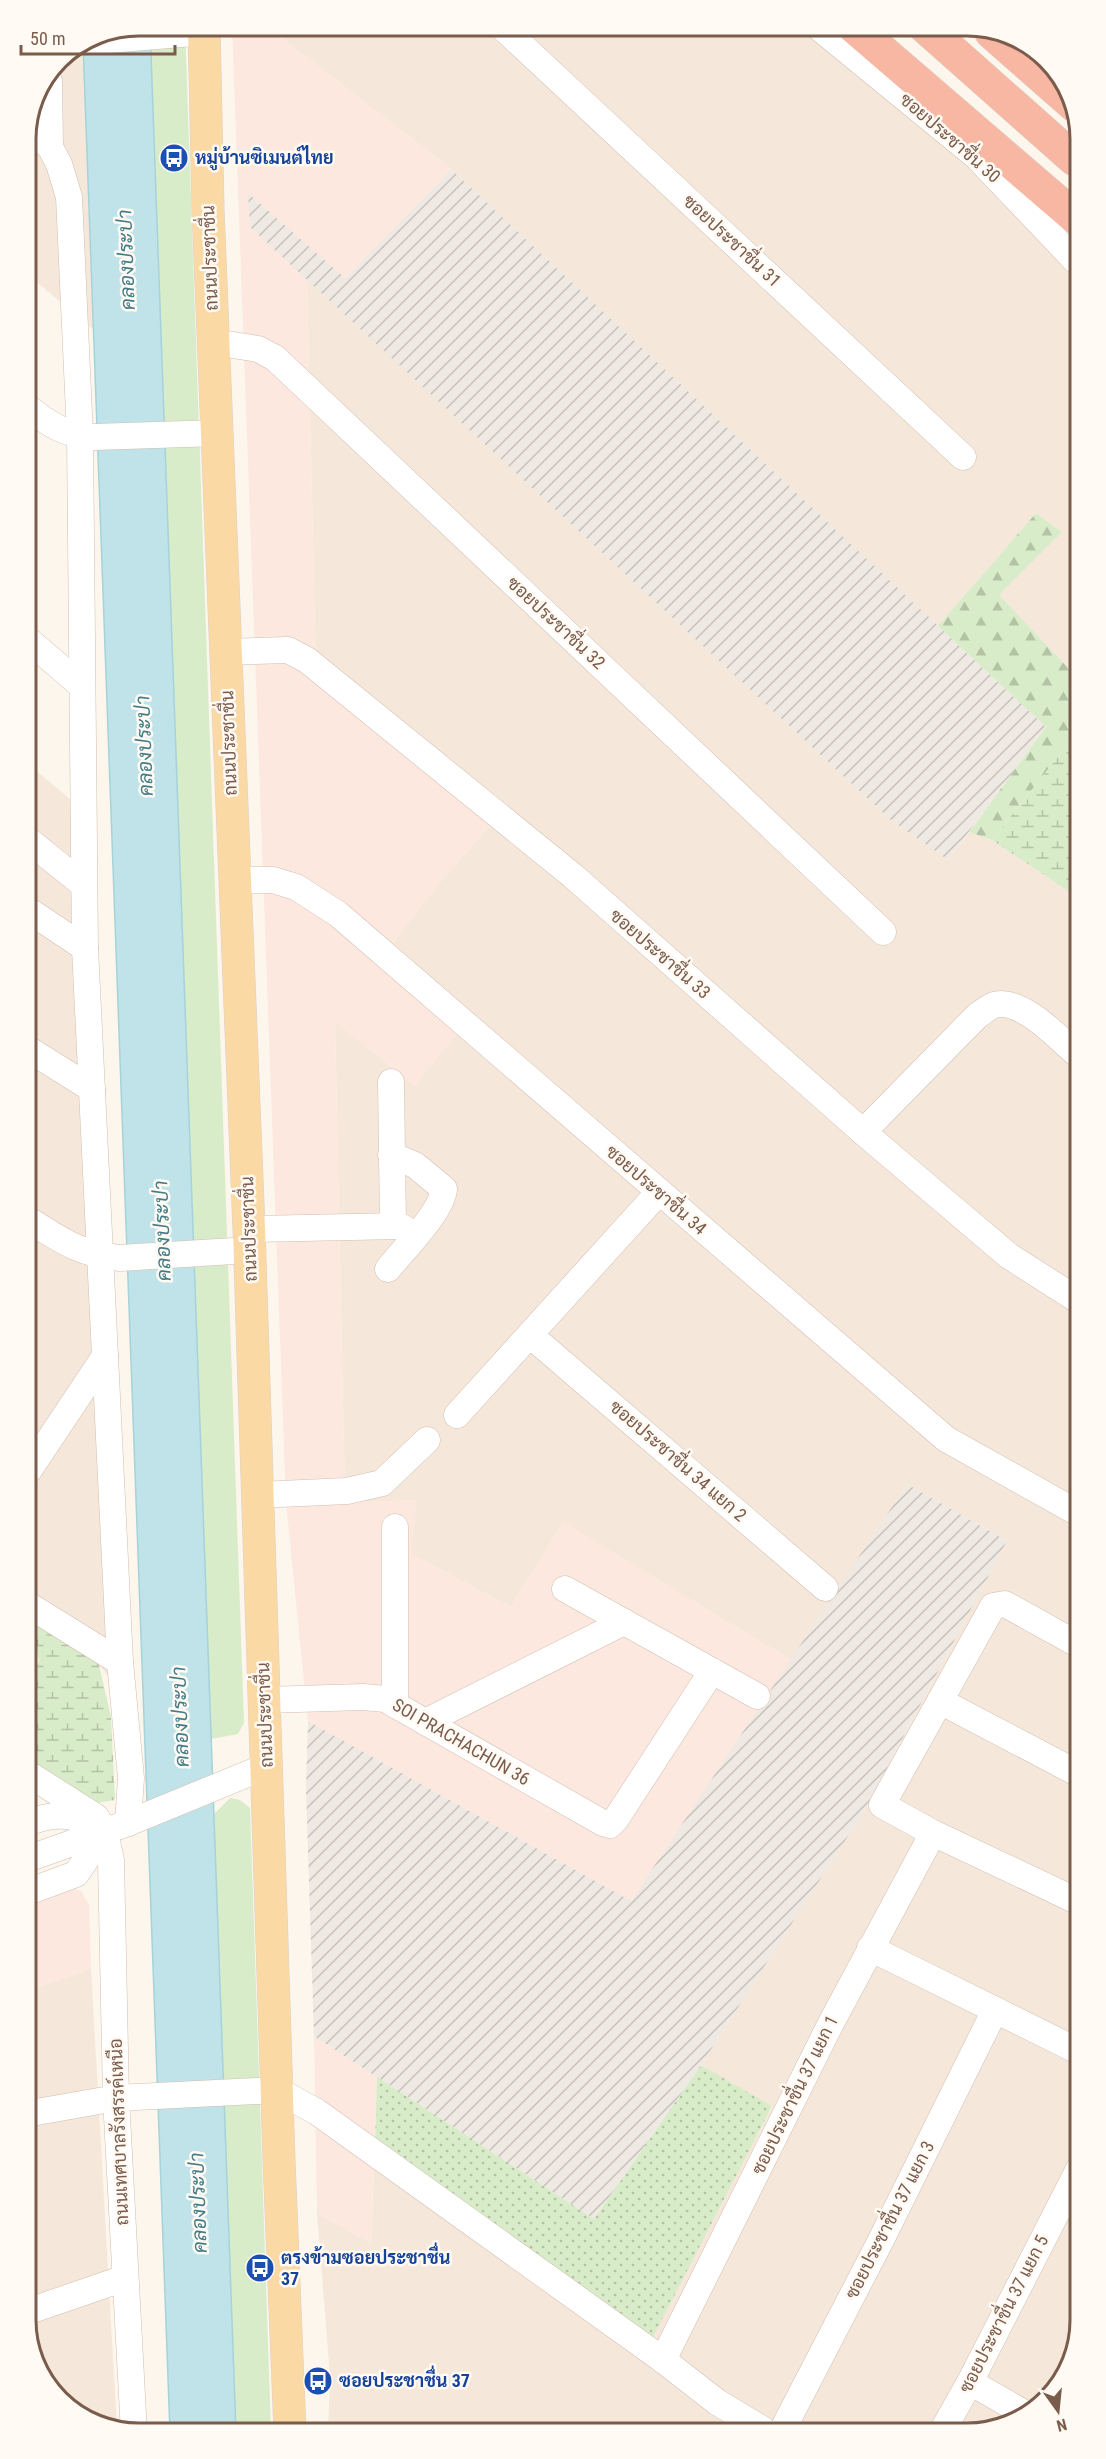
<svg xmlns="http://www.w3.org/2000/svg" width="1106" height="2459" viewBox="0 0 1106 2459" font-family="'Roboto Condensed',Sarabun,sans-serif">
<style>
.residential{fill:#f5e8da}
.commercial{fill:#fde8e0}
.industrial{fill:url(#industrial-furrows)}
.grass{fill:url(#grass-dots)}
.forest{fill:url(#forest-firs)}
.wetland{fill:url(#wetland-marsh)}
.garden{fill:#d8ecc9}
.water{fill:#bfe3e8;stroke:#a5d3da;stroke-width:1.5}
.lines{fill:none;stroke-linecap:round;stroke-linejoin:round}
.minor-casing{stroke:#d1beb0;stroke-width:27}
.major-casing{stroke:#dad1cd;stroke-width:33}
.highway-casing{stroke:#dad1cd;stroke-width:34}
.minor{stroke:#fff;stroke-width:26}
.major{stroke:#fbd9a5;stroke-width:32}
.highway{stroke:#f7b7a3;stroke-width:33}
.labels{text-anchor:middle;stroke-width:5;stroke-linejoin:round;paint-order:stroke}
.street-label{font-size:18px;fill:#7a5c4d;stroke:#fffaf3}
.transit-label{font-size:18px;font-weight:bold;fill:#164399;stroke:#fffaf3;text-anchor:start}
.water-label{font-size:20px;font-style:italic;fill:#437c86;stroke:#fffaf3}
.rim{fill:none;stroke:#7a5c4d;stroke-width:3}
</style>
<defs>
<pattern id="industrial-furrows" width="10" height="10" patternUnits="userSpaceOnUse" patternTransform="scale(1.5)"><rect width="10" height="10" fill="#efe9e4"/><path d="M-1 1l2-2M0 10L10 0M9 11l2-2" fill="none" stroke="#c7c0bb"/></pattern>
<pattern id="grass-dots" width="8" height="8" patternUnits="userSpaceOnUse" patternTransform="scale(1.5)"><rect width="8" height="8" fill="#d8ecc9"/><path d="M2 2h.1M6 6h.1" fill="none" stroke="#b4c2a5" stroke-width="1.8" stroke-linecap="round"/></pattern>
<pattern id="forest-firs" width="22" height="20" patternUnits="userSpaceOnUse" patternTransform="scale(1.5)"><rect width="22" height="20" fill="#d8ecc9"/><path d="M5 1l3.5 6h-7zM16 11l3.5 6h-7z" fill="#b4c2a5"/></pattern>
<pattern id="wetland-marsh" width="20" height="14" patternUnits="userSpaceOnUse" patternTransform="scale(1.5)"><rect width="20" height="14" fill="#d8ecc9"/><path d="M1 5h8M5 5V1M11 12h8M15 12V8" fill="none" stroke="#b4c2a5"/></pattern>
</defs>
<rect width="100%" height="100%" fill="#fdf6ec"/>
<!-- residential -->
<g class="residential">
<polygon points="266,26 829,26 1032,193 1075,237 1076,668 1071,671 998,595 1061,531 1036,513 938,626 451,169"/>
<polygon points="83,43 93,329 26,273 26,132 59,59"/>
<polygon points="307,279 891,820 948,860 969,832 992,840 1077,897 1080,2320 1057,2389 1004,2427 328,2432 330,2376 317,2213 371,2243 375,2142 646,2339 772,2107 701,2065 863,1813 1007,1541 907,1484 791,1660 563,1523 511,1607 411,1554 345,1502 335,1022 471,1015 393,942 441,881 491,824 316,675"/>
<polygon points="27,763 71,800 109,1677 99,1665 30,1613"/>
<polygon points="91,1968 117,2428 70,2410 32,2357 31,1990"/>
</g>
<!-- commercial -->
<g class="commercial">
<polygon points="232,26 266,26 451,169 345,278 249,194 250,227 307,279 316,675 491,824 441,881 393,942 471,1016 415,1086 335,1022 345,1502 417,1500 411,1554 511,1607 563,1522 791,1660 631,1901 308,1721 286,1503"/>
<polygon points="69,1887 81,1891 89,1905 91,1968 31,1990 30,1901"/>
<polygon points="314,2036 377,2077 371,2243 317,2213"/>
</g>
<!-- industrial -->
<g class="industrial">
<polygon points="451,169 1046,727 948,860 891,820 250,227 248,193 345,278"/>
<polygon points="907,1484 1007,1541 863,1813 701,2065 594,2219 314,2036 306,1789 308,1721 631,1901"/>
</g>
<!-- grass -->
<polygon class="grass" points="701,2065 772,2106 653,2337 646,2339 375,2142 377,2077 594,2219"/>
<!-- forest -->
<polygon class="forest" points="1036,513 1062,532 999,595 1071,671 1076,668 1076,734 992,840 969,832 1046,727 938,626"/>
<!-- wetland -->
<g class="wetland">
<polygon points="1076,734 1077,897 992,840"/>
<polygon points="30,1613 62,1633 99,1665 111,1717 115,1800 96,1803 30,1762 30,1689 39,1661 37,1651 30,1646"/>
</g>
<!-- garden -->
<g class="garden">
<polygon points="150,26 185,26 244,1723 238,1734 211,1739"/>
<polygon points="230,1798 240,1800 250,1808 271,2432 236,2433 214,1814"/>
</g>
<!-- water -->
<polygon class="water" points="150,26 236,2433 170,2433 83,43"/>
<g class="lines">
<!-- minor casing -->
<g class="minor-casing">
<g id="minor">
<polyline points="501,26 963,457"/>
<polyline points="817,26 977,157 1075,260"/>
<polyline points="84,42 205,32"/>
<polyline points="49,81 50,147"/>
<polyline points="28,126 50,147 59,164 69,197 80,435 85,948 120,1662 131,1778 128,1823"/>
<polyline points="214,342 258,349 275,358 883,932"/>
<path d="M26 406C50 425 63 434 94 437L217 433"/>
<polyline points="27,639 82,686"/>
<polyline points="226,652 288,650 307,660 573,876 863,1132 1009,1256 1078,1300"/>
<polyline points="28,840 84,885"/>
<polyline points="235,880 273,880 296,887 338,914 946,1439 1078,1513"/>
<polyline points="28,910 85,948"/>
<polyline points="28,1049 92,1089"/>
<polyline points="391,1082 393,1226"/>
<path d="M863 1132 978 1015C983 1012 989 1007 994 1005 1021 997 1058 1038 1077 1054"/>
<path d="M29 1220C62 1241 80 1254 120 1258L250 1250"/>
<polyline points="249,1229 400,1226 415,1235"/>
<path d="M388 1269C403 1250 442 1212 444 1189L415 1165 391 1155"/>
<polyline points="530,1335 825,1588"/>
<polyline points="457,1415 659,1192"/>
<polyline points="29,1470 105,1356"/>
<polyline points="258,1495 347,1491 382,1483 427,1440"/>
<polyline points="395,1527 395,1705"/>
<polyline points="565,1589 757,1696"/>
<polyline points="30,1606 120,1662"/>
<polyline points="1079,1645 1005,1604 993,1606 882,1805 933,1833 1079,1902"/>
<polyline points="265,1700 363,1697 385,1699 603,1823 610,1825 616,1819 712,1671"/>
<polyline points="940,1701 1079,1774"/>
<polyline points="425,1722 624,1622"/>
<polyline points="30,1775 96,1817 105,1832 111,1860 116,2098 134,2433"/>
<path d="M30 1822C54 1813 72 1813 94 1826"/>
<polyline points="30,1858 128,1823 267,1766"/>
<polyline points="30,1891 76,1874 105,1832"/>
<polyline points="870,1948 1080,2052"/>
<polyline points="31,2113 116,2098 277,2090 317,2112 663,2360 717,2402 762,2429"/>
<polyline points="32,2310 125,2278"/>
<polyline points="663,2360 830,2025 933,1833"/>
<polyline points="970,2382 1024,2413"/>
<polyline points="944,2428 970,2382 1080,2167"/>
<polyline points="783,2429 880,2242 995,2010"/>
</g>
</g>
<!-- major casing -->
<g class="major-casing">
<polyline id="major" points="204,26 208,209 249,1229 279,2160 290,2432"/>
</g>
<!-- highway casing -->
<g class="highway-casing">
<g id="highway">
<polyline points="853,26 1075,217"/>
<polyline points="924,26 1074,159"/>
<polyline points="991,32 1074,105"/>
</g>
</g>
<!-- minor -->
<use href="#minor" class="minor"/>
<!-- major -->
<use href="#major" class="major"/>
<!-- highway -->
<use href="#highway" class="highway"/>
</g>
<!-- icons -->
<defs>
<g id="bus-disc" transform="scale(1.5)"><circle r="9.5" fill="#1a4fb4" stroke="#fffaf3"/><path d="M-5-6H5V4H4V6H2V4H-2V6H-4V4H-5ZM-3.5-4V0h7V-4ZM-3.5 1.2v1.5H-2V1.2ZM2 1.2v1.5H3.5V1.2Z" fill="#fff"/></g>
</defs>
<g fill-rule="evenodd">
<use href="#bus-disc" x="174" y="158"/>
<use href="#bus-disc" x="260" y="2268"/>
<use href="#bus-disc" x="318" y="2381"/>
</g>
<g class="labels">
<!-- street labels -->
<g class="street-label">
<text transform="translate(950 138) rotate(41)" y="6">ซอยประชาชื่น 30</text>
<text transform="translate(732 241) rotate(43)" y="6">ซอยประชาชื่น 31</text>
<text transform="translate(210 258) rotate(-92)" y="6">ถนนประชาชื่น</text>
<text transform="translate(556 623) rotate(43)" y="6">ซอยประชาชื่น 32</text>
<text transform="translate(229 743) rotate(-92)" y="6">ถนนประชาชื่น</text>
<text transform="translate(660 954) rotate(41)" y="6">ซอยประชาชื่น 33</text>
<text transform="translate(656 1190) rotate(41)" y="6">ซอยประชาชื่น 34</text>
<text transform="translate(249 1229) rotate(-92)" y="6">ถนนประชาชื่น</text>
<text transform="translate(678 1461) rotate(41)" y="6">ซอยประชาชื่น 34 แยก 2</text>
<text transform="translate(265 1715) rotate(-92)" y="6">ถนนประชาชื่น</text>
<text transform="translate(461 1742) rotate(30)" y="6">SOI PRACHACHUN 36</text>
<text transform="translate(795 2095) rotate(-64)" y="6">ซอยประชาชื่น 37 แยก 1</text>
<text transform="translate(119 2132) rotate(-92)" y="6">ถนนเทศบาลรังสรรค์เหนือ</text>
<text transform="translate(890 2220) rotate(-63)" y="6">ซอยประชาชื่น 37 แยก 3</text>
<text transform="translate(1004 2314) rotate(-63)" y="6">ซอยประชาชื่น 37 แยก 5</text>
</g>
<!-- transit labels -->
<g class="transit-label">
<text x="195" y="164">หมู่บ้านซิเมนต์ไทย</text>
<text x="281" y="2264">ตรงข้ามซอยประชาชื่น<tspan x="281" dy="21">37</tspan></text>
<text x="339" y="2387">ซอยประชาชื่น 37</text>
</g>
<!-- water labels -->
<g class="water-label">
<text transform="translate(126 260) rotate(-92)" y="7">คลองประปา</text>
<text transform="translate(144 746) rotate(-92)" y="7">คลองประปา</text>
<text transform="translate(162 1231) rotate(-92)" y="7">คลองประปา</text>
<text transform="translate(180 1717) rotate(-92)" y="7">คลองประปา</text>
<text transform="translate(198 2203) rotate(-92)" y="7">คลองประปา</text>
</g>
</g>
<!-- crop -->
<path d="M0 0H1106V2459H0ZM139 36H967A103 103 0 0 1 1070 139V2320A103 103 0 0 1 967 2423H139A103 103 0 0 1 36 2320V139A103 103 0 0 1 139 36Z" fill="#fffaf3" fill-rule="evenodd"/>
<path class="rim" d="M139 36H967A103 103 0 0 1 1070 139V2320A103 103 0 0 1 967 2423H139A103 103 0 0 1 36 2320V139A103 103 0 0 1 139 36Z"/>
<!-- north arrow -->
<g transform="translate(1058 2411) rotate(165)" stroke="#fffaf3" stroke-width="4.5" paint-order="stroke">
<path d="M0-4.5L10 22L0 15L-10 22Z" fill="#7a5c4d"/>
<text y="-9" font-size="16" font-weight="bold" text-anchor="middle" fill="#7a5c4d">N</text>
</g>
<!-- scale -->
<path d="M21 45v9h154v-9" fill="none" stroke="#7a5c4d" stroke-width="3"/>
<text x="30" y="45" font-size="18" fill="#7a5c4d" stroke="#fffaf3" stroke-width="4.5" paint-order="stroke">50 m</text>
</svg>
